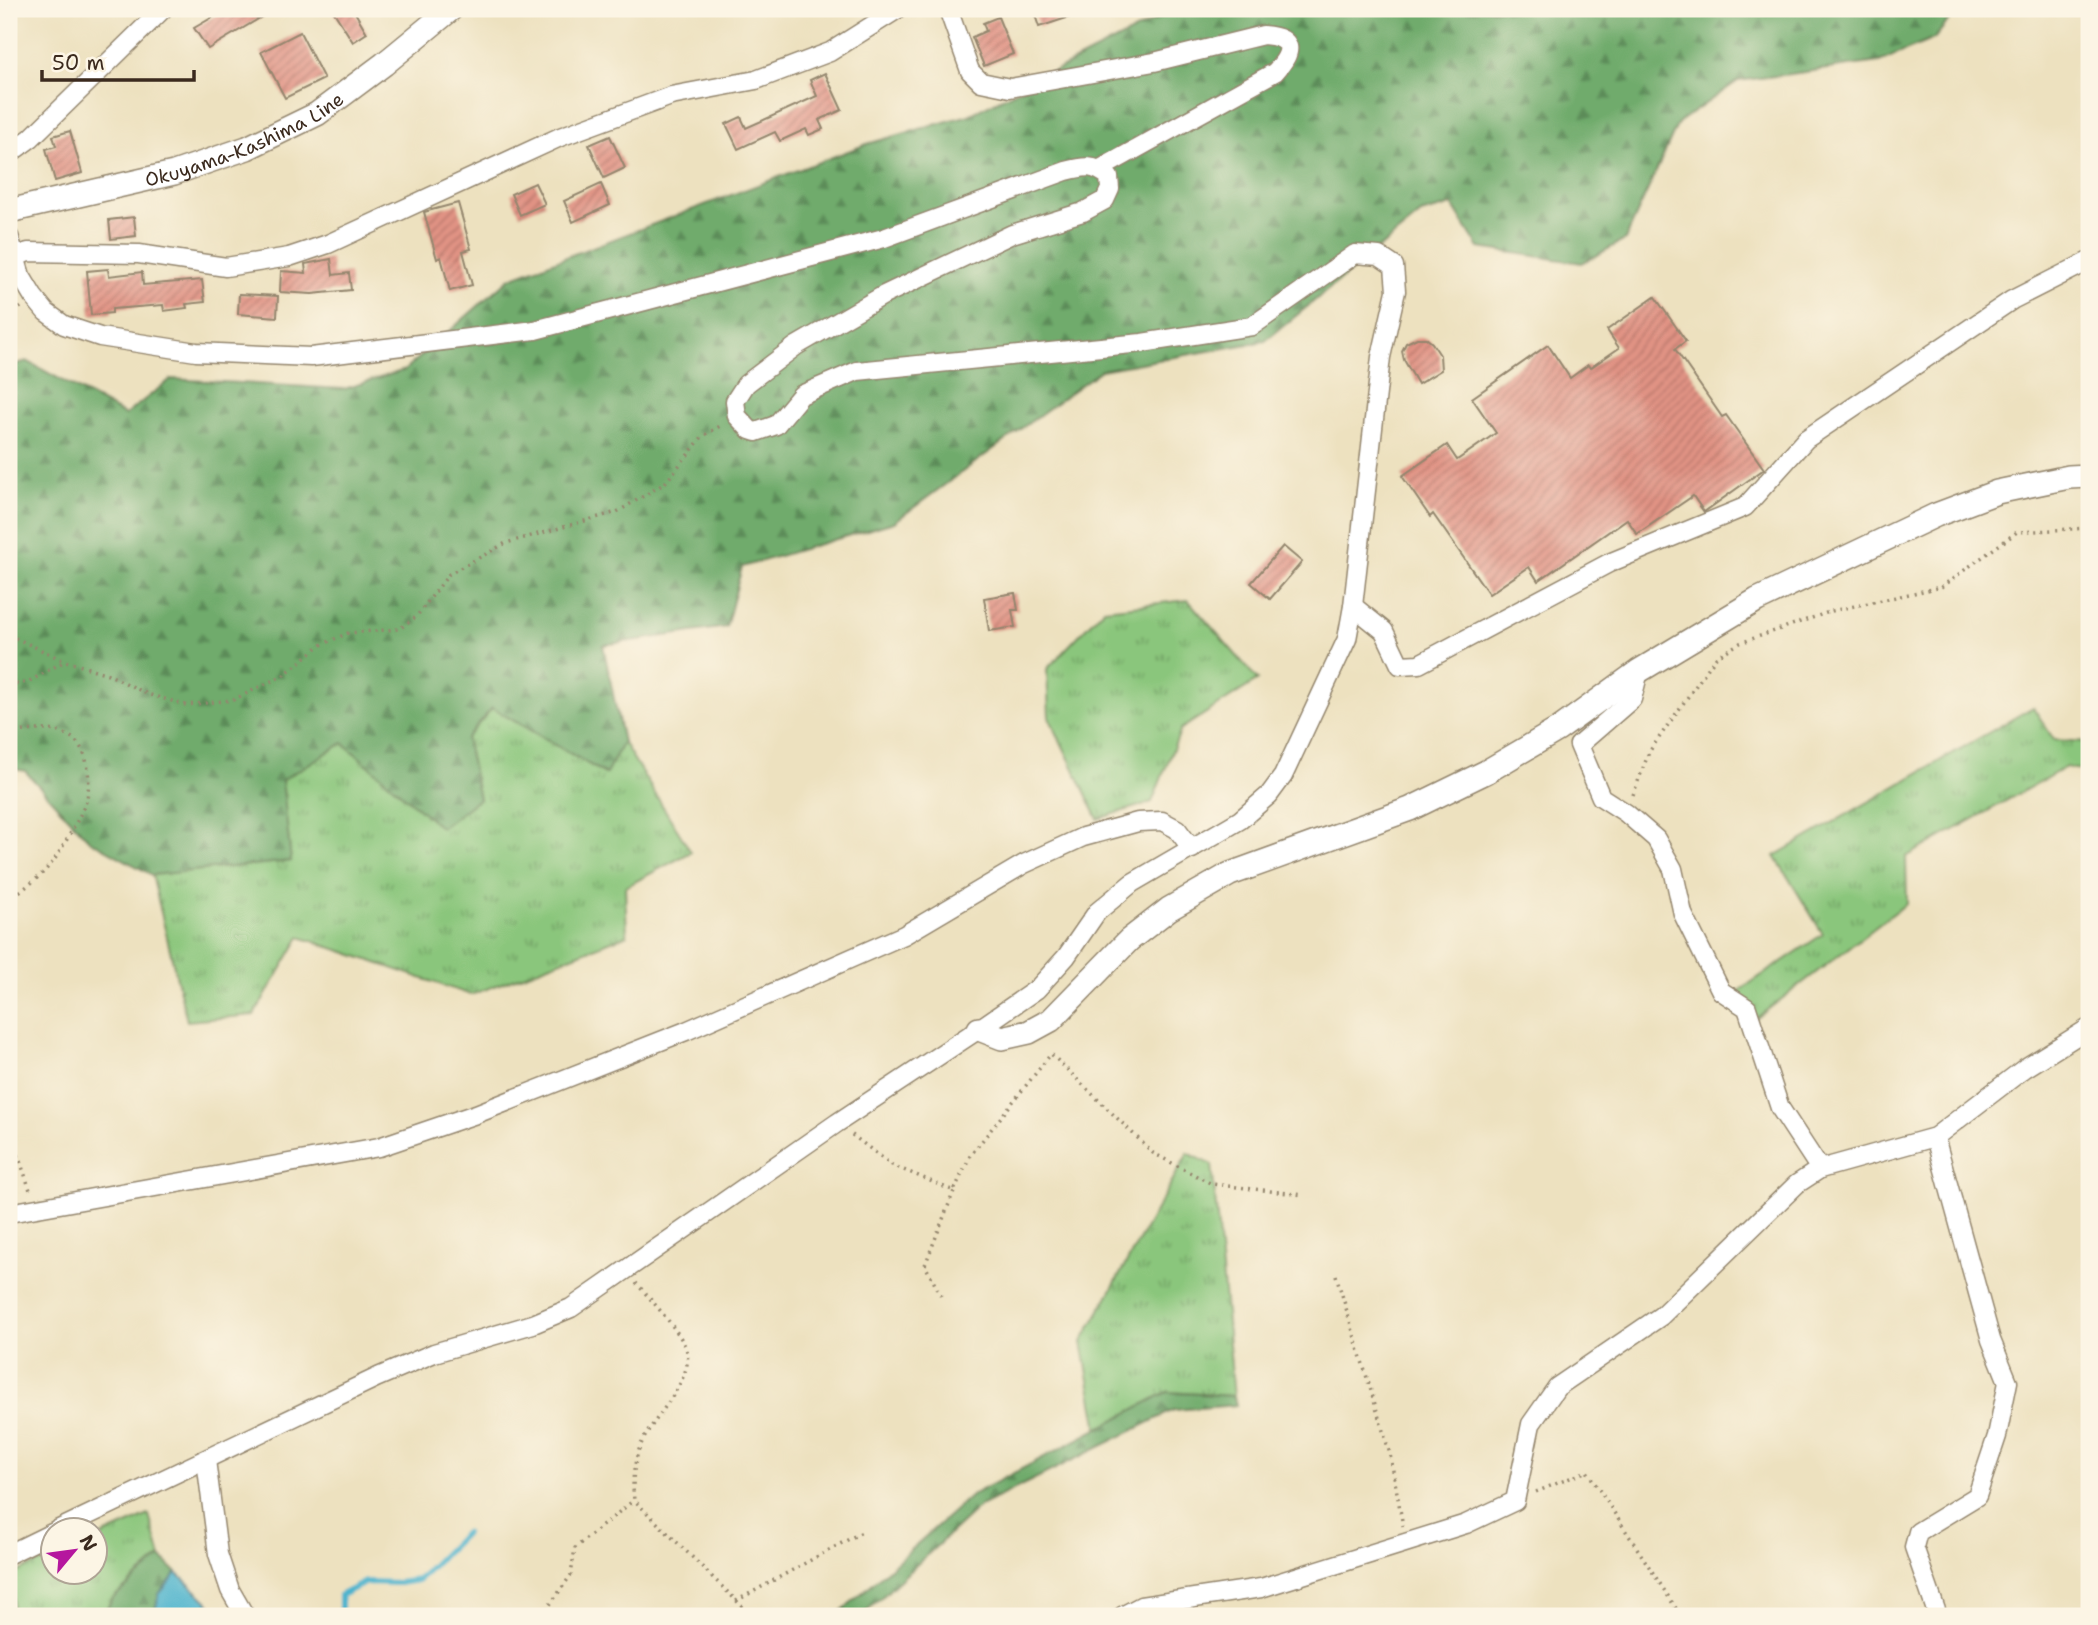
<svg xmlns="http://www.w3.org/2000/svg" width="2098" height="1625" viewBox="0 0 2098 1625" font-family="'Shantell Sans',sans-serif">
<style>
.grass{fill:url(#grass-tufts);stroke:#62784d;stroke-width:2}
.forest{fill:url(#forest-firs);stroke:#556a45;stroke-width:2}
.water{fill:#4eb4cd;stroke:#446f76;stroke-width:2}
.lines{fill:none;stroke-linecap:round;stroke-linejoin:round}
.stream{stroke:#4eb4cd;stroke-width:6}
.building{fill:url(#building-hatch)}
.street-casing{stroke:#94866e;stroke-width:21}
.secondary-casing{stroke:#94866e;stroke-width:26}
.path{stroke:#94866e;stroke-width:3.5;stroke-dasharray:2 5;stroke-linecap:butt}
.street{stroke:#fff;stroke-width:18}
.secondary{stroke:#fff;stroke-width:23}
.labels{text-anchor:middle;stroke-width:6;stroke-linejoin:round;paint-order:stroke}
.street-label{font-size:19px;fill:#3b2a1e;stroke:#fcf5e5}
</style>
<defs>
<pattern id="grass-tufts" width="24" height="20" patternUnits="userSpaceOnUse" patternTransform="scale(1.75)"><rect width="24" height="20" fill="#8ac67c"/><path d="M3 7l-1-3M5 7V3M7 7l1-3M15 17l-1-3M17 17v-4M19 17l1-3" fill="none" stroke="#72a165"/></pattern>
<pattern id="forest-firs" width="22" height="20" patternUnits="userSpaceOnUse" patternTransform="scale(1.75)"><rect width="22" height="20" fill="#6fab6c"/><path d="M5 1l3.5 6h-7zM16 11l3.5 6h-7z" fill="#5c8b58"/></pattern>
<pattern id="building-hatch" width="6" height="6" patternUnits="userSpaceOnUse" patternTransform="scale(1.75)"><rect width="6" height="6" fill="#e19384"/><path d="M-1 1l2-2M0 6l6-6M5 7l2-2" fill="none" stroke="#b8786b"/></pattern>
</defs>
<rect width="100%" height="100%" fill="#fcf5e5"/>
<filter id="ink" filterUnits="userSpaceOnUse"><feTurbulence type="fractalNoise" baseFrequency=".0143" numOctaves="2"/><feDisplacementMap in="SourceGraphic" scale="14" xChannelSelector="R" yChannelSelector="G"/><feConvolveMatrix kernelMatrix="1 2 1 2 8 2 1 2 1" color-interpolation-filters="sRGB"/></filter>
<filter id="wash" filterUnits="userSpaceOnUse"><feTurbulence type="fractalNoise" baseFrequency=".00686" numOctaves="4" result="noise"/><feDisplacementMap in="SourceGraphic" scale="28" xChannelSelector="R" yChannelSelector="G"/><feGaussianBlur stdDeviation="1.57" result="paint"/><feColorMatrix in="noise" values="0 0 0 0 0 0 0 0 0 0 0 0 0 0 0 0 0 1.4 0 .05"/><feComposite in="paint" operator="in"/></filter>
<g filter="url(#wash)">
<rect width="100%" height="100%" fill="#ede1bf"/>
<!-- grass -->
<g class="grass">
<polygon points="1188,600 1258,680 1181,729 1152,802 1098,819 1049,717 1047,669 1104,609"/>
<polygon points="2033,707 2054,740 2089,742 2089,772 2066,767 1906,857 1907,903 1754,1020 1737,992 1823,934 1775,856"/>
<polygon points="492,708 605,774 623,742 691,852 625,887 627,935 471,995 300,937 254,1015 187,1021 152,875 291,861 282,780 343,743 479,799 466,738"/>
<polygon points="1188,1153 1212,1165 1234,1396 1167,1392 1098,1429 1082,1342"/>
<polygon points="149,1515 161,1557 112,1599 103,1616 13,1616 13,1574 52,1557 52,1572 94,1572 95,1539"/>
</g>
<!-- forest -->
<g class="forest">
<polygon points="1177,9 1958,9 1934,39 1879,62 1738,81 1678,123 1625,240 1582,263 1479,248 1452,205 1421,214 1265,341 1101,370 894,522 742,567 726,627 603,645 623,742 606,774 492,708 466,738 479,799 441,828 343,743 282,780 291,861 152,875 89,840 25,771 9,768 9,366 27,361 125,415 171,379 344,389 405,370 510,278 867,144 969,115"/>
<polygon points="1167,1392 1234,1396 1236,1405 1174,1410 980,1506 861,1616 836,1616 972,1495"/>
<polygon points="161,1557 177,1573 159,1594 154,1616 103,1616 112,1599"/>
</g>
<!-- water -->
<polygon class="water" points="177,1573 207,1601 218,1616 154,1616 159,1594"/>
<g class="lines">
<!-- stream -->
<polyline class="stream" points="341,1616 341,1595 366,1582 399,1583 418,1580 465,1533"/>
</g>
<g id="blocks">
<!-- building -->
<g class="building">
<polygon points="227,9 275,9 208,49 194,28"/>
<polygon points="332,9 353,9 367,33 353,42"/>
<polygon points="1033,9 1084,9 1085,12 1039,27"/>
<polygon points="998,17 1013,54 984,66 972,37 986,31 983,23"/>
<polygon points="300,32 324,79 285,98 261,52"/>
<polygon points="825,73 842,110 819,120 823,129 809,135 806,129 780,141 775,132 738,149 726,124 741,117 746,128 817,96 810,80"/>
<polygon points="70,131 82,173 55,181 46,149 56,146 53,136"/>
<polygon points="610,136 625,168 604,178 589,145"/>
<polygon points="535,183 545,204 520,215 511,194"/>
<polygon points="601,184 610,205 573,222 564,201"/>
<polygon points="458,203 471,249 463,251 472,285 450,291 441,257 437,259 424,212"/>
<polygon points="134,217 136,236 111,239 109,220"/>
<polygon points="331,259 333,275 349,273 351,290 312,294 280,292 281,271 306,273 305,264"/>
<polygon points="108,269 109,276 142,272 143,285 202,280 205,302 186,304 187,308 164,311 163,305 112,309 112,313 91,315 87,271"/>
<polygon points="239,294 278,296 277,317 238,314"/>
<polygon points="1655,297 1686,341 1675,349 1722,417 1726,415 1764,469 1704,512 1693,496 1637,534 1627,519 1538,581 1529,567 1489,594 1433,514 1430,517 1402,476 1447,445 1457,460 1496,433 1472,398 1548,345 1570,378 1588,365 1590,368 1619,348 1607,330"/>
<polygon points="1417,338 1426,338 1432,343 1440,355 1441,370 1418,384 1404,360 1402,351 1406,343"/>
<polygon points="1283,546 1302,562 1270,599 1251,583"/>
<polygon points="1015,593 1018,610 1012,610 1015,627 989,631 984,598"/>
</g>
</g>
</g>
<g filter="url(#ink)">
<use href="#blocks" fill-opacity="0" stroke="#94866e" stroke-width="2"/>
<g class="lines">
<!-- street casing -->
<g class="street-casing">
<g id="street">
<path d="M948 9 970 71 981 82 1010 88 1154 62 1263 35C1295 37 1294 52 1275 72L1100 169"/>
<polyline points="9,154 31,138 163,9"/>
<path d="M9 236 21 276 33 296 46 312 64 325 100 337 196 352 311 357 535 330 884 238 1066 171C1085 166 1094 164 1109 177L1110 189 1105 200 1083 212 1012 234 884 295 796 346 746 384 735 401 737 416 750 430 756 432 776 425 801 395 857 371 1142 343 1252 326 1355 254 1379 256 1394 266 1396 291 1381 357 1353 606 1347 639 1283 776 1269 795 1240 820 1132 883 1097 912 1066 957 1037 989 979 1029 837 1123 571 1308 533 1324 434 1353 378 1377 57 1530"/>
<polyline points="16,257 28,252 139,254 226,267 289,257 328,244 560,137 671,96 756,80 830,52 898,9"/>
<polyline points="1353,606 1384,631 1400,665 1419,664 1609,563 1745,507 1806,439 2012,300 2089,261"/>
<polyline points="1639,671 1632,699 1579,745 1601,797 1626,813 1656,839 1673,869 1683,914 1721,991 1747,1008 1780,1108 1820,1169"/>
<polyline points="1935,1137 1991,1340 2008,1382 1997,1436 1977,1496 1918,1532 1914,1547 1938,1616"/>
<polyline points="9,1213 379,1147 476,1114 686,1031 904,935 1024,864 1083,837 1138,822 1162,821 1177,829 1192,849"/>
<polyline points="206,1460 218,1554 230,1590 245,1616"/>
<polyline points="9,1554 52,1533"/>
<polyline points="1122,1616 1141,1606 1261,1588 1466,1524 1515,1501 1531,1424 1557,1387 1661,1316 1797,1184 1820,1169 1935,1137 2025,1068 2089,1028"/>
</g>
</g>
<!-- secondary casing -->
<g class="secondary-casing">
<g id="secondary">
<path id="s1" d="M9 211 174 173 247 148 317 114 384 64 451 9"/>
<polyline points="979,1029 1002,1038 1029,1032 1051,1020 1129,940 1169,909 1230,874 1410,809 1486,772 1559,729 1639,671 1757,600 1936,515 1997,492 2069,477 2089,476"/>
</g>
</g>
<!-- path -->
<g class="path">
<polyline points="9,317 21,307"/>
<polyline points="9,635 65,661 108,674 147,694 186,705 233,700 284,675 319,646 348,633 399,629 416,617 449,574 506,543 617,512 665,483 703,436 722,425"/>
<polyline points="9,685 28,682 65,661"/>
<path d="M9 733C28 731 48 726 67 735 89 745 91 778 87 798 85 809 61 851 54 860 43 875 25 889 9 898"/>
<polyline points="1633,795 1649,752 1716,657 1740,643 1832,611 1941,587 2017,532 2089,528"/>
<polyline points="9,1128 31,1193"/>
<polyline points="852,1135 892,1165 954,1191 970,1156 1051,1054 1153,1153 1212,1184 1304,1195"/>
<polyline points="1336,1275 1390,1454 1403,1526"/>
<path d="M636 1283C648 1296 685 1337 687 1352 693 1382 650 1420 640 1447 633 1466 632 1481 634 1500L752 1616"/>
<polyline points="941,1296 925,1265 954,1191"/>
<polyline points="1536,1492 1587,1471 1681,1616"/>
<polyline points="736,1601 862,1532"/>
<polyline points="542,1616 571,1575 575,1548 634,1500"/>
</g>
<!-- street -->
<use href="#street" class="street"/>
<!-- secondary -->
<use href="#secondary" class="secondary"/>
</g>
</g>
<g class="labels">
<!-- street labels -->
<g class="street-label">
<text dy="7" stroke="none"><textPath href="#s1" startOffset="247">Okuyama-Kashima Line</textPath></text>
</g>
</g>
<!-- margin -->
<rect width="2098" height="1625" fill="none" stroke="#fcf5e5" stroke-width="35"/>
<!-- north arrow -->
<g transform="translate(74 1551) rotate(61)"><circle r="33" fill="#fcf5e5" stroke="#afa495" stroke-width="2"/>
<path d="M0-5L12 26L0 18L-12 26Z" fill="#b5179e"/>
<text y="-10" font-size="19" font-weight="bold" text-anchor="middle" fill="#3b2a1e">N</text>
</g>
<!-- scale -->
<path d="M42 70v10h152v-10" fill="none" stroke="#3b2a1e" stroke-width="3.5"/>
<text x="52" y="70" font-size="21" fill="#3b2a1e" stroke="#fcf5e5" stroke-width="5" paint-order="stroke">50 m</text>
</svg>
